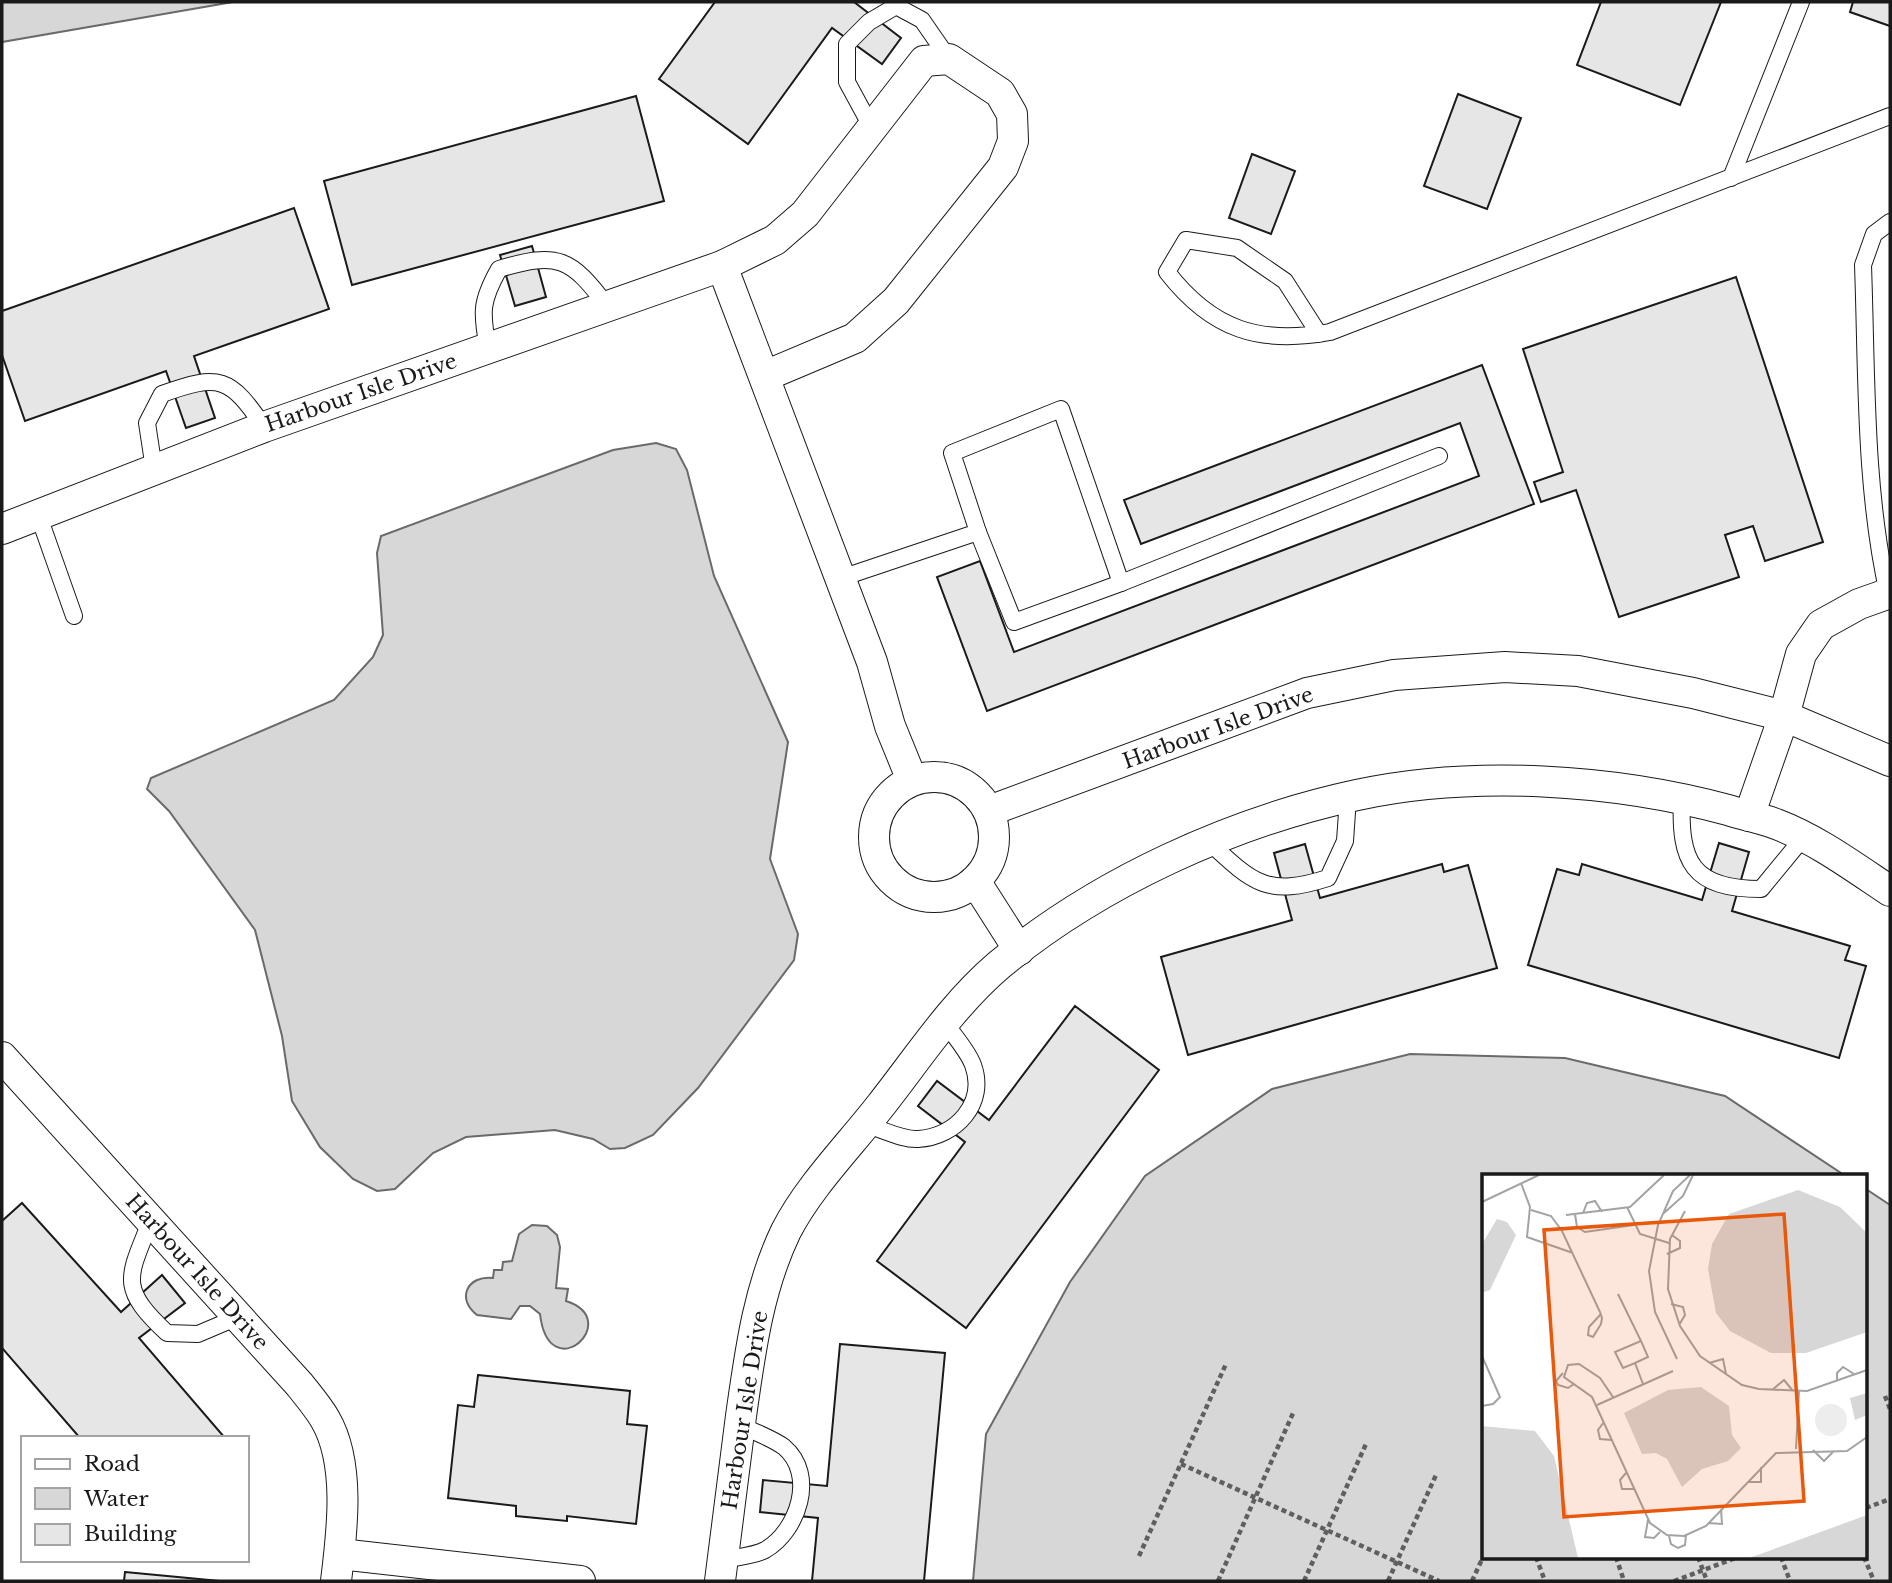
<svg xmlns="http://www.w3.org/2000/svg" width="1892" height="1583" viewBox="0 0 1892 1583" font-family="'Libre Baskerville',serif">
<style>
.water{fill:#d7d7d7;stroke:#6a6a6a;stroke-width:2}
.building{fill:#e6e6e6;stroke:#1a1a1a;stroke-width:2}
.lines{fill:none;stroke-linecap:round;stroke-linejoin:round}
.lane-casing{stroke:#1a1a1a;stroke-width:18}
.street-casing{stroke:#1a1a1a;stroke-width:32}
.path{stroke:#5f5f5f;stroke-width:4.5;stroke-dasharray:5 3.5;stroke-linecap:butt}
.lane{stroke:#fff;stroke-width:16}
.street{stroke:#fff;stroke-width:30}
.labels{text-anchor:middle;stroke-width:5;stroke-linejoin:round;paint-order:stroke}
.street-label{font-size:21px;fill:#1a1a1a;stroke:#fff}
.inset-road{fill:none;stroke:#a3a3a3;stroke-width:2}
.view{fill:#e8590c;fill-opacity:0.15;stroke:#e8590c;stroke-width:3.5}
.inset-edge{fill:none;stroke:#1a1a1a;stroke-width:3.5}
</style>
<rect width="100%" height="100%" fill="#fff"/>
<!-- water -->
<g class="water">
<polygon points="2,2 233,2 2,42"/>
<polygon points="656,443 676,449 687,470 714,576 788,742 770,859 798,934 794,960 698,1088 653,1135 625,1148 610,1149 593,1139 555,1130 466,1137 433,1153 395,1189 377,1191 353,1179 320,1147 292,1101 282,1036 255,930 169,811 147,789 151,778 334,700 373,657 383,635 377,553 381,536 613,450"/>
<polygon points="1410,1054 1565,1058 1725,1096 1844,1175 1484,1175 1484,1557 1866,1557 1866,1189 1890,1205 1890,1581 973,1581 986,1434 1070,1282 1145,1176 1272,1089"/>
<path d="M532 1225 547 1226 557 1235 560 1247 556 1288 568 1289 566 1301C625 1320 549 1390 540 1314L530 1306H520L511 1319 477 1315C456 1299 467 1275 493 1278L494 1270H502L503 1262 512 1261 519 1234Z"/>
</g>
<!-- building -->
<g class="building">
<polygon points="715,2 854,2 901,38 882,64 832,28 748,144 659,79"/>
<polygon points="1601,2 1721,2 1680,105 1577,65"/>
<polygon points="1853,2 1890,2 1890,26 1850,12"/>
<polygon points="1458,94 1521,118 1487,209 1424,186"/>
<polygon points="636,96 664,201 352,285 324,181"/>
<polygon points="1252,154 1295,171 1271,234 1229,218"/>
<polygon points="294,208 329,309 194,356 215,418 186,428 166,371 25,421 2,355 2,311"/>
<polygon points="532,246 546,297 515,306 500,255"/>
<polygon points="1736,277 1823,542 1765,561 1753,526 1725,535 1739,577 1619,617 1576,490 1541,502 1534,482 1563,472 1523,349"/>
<polygon points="1482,365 1534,504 987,711 937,577 980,561 1014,652 1479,476 1460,423 1141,544 1124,500"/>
<polygon points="1719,843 1749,852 1732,911 1850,946 1845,960 1866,966 1839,1058 1528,965 1557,869 1579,875 1582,864 1702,900"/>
<polygon points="1305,844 1320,898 1442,864 1444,872 1468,865 1497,968 1188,1055 1161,957 1292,920 1274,853"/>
<polygon points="1075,1006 1159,1070 966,1328 877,1261 965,1142 918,1106 937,1081 989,1120"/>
<polygon points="22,1203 121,1312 162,1275 185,1303 139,1338 225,1438 80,1438 2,1348 2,1221"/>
<polygon points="840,1344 945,1353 924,1581 812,1581 818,1518 760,1512 763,1480 827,1486"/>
<polygon points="478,1375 630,1391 627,1424 647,1426 636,1524 567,1516 567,1521 516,1516 516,1506 448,1498 458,1405 474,1407"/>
<polygon points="125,1572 220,1581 124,1581"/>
</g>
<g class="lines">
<!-- lane casing -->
<g class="lane-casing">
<g id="lane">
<polyline points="872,128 847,82 847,44 869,22 896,6 922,20 949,59"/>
<polyline points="1731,178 1801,2"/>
<path d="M1319 334 1285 281 1237 248 1186 240 1167 272C1212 330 1260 345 1330 332L1890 116"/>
<path d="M488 348C481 312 481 301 499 269 558 251 571 258 607 306"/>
<path d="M154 469 147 423 162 394C220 373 230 377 264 427"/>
<polyline points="38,514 74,616"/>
<polyline points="978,532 1014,622 1121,583"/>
<polyline points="841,578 978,532 952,453 1061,409 1121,583 1439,456"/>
<path d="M1888 594C1864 486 1867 375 1863 265L1874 234 1890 222"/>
<path d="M1682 798C1679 862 1692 889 1761 889L1803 838"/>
<path d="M1210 843C1254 884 1268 897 1328 878L1345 841 1348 798"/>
<path d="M866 1125C882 1129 902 1140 918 1139 956 1137 987 1103 973 1065 968 1051 954 1036 946 1024"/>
<path d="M151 1220C128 1278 118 1287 167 1333L198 1334 238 1317"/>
<path d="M723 1560C736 1557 754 1556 765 1550 798 1531 817 1475 784 1447 772 1438 754 1432 740 1425"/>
</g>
</g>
<!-- street casing -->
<g class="street-casing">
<g id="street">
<polyline points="722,266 872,662 890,726 912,780"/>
<polyline points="2,529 264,427 722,266 775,240 805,214 924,61 949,59 1000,93 1012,114 1013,141 1003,167 896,301 855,338 765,376"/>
<circle cx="934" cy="837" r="60"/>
<polyline points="989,811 1307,693 1394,675 1505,667 1578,671 1693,693 1784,716 1890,761"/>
<polyline points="1749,816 1784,716 1801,654 1821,625 1859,604 1890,593"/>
<polyline points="975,881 1019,950"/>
<path d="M2 1057 299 1384C308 1395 318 1407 325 1419 351 1463 342 1533 336 1581"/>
<polyline points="340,1554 580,1581"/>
<path d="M720 1581C727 1526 734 1471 741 1416 750 1353 758 1289 786 1231 809 1186 850 1145 881 1105 918 1058 953 1004 999 965 1098 883 1231 822 1357 795 1473 770 1613 779 1728 810 1743 815 1760 818 1776 824 1816 839 1854 867 1890 891"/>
</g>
</g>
<!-- path -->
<g class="path">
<polyline points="1885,1396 1890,1409"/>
<polyline points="1181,1464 1439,1581"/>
<polyline points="1866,1508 1890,1499"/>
<polyline points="1139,1556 1226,1364"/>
<polyline points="1536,1557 1545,1581"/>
<polyline points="1616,1557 1624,1581"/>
<polyline points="1698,1557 1707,1581"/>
<polyline points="1781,1557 1790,1581"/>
<polyline points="1864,1557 1874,1581"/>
<polyline points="1218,1581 1294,1411"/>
<polyline points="1304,1581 1366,1444"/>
<polyline points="1388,1581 1436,1475"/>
<polyline points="1472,1581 1484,1555"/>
<polyline points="1674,1581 1738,1557"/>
</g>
<!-- lane -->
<use href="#lane" class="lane"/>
<!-- street -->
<use href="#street" class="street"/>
</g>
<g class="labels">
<!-- street labels -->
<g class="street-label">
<text transform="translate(361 393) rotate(-19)" y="7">Harbour Isle Drive</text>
<text transform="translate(1218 728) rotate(-20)" y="7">Harbour Isle Drive</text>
<text transform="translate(197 1272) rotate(48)" y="7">Harbour Isle Drive</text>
<text transform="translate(745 1410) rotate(-81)" y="7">Harbour Isle Drive</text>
</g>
</g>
<!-- overview -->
<g transform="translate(1482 1174)">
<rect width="385" height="385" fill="#fff"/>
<path d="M333 246a16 16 0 1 1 32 0a16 16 0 1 1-32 0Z" fill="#ededed"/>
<path d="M316 16 358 33 385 59V158L324 179H289L248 157 234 139 226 95 230 70 247 40ZM15 45 25 48 34 61 8 116 0 119V70ZM219 213 247 232 250 261 259 274 246 287 220 295 200 313 185 285 174 279 160 280 142 239 186 216ZM385 219V241L373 246 368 224ZM0 252 53 257 72 282 96 384H0ZM385 341V384H267L284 378Z" fill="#d7d7d7"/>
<path class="inset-road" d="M39 9 48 33 45 63 91 79M0 28 57 1M145 33 158 60 187 69M49 36 69 42 80 57 118 138 120 144 119 150 111 163 106 161 107 153 119 140M203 37 188 65 186 115 198 152 218 182 260 211 277 215 325 217 385 196M101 39 105 29 113 27 120 38M182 39 201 22 211 1M93 40 95 53 103 58 152 51M84 41 148 33 182 1M185 80 198 74V67L190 61M136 120 159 167 133 178 141 194 153 189 161 210M189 130 201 133 203 141 197 151M0 182 18 223 11 230 0 232M195 185 173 138 167 97 176 51 191 17 208 1M153 189 166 183 159 167M227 189 241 185 244 200M81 199 74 207 76 211 86 214 92 210M355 207V199L361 193 372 200M290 216 302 206 311 217M131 223 118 204 97 190 86 191 82 203 110 223 168 349 185 361 202 362 224 352 294 279 365 277 385 263M115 231 191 197M122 248 116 256 118 265 130 266M314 275 317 217M331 276 342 287 352 277M144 299 138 306 140 315H152M266 308H279V293M166 346 163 363 172 364 178 358M226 349 240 350 239 335M187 362 189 370 196 374 203 371 204 361"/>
<path class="view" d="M302 40 322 327 82 343 62 56Z"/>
<rect width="385" height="385" class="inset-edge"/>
</g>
<!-- border -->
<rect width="1892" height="1583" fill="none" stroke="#1a1a1a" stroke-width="7"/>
<!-- legend -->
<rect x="21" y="1436" width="228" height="126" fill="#ffffff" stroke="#a3a3a3" stroke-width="2"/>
<rect x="35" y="1459" width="35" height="10" fill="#ffffff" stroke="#a3a3a3" stroke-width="2"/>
<text x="84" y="1471" font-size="21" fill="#1a1a1a">Road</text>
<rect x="35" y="1488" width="35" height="21" fill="#d7d7d7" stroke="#a3a3a3" stroke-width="2"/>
<text x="84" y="1506" font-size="21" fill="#1a1a1a">Water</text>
<rect x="35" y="1524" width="35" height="21" fill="#e6e6e6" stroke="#a3a3a3" stroke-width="2"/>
<text x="84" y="1541" font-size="21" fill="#1a1a1a">Building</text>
</svg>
